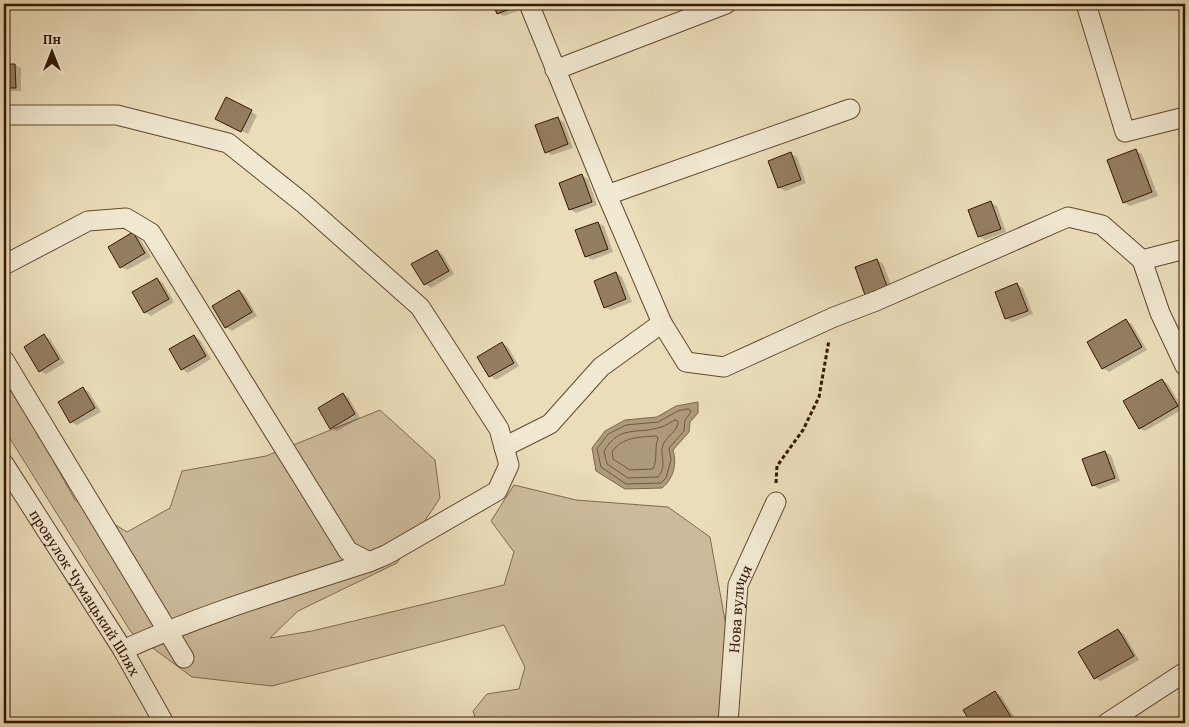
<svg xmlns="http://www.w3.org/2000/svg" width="1189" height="727" viewBox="0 0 1189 727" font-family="'Gentium Book Plus',serif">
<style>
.green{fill:#ccbb9b;stroke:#80694e}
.water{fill:#ad9a7b;stroke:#7d664a}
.shadow{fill:#0003}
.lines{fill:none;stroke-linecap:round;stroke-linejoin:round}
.shore{stroke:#71583e;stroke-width:1}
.building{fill:#947e61;stroke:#351701}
.minor-casing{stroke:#62482f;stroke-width:21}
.path{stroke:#351701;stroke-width:3;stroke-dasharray:4 2.5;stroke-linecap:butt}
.minor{stroke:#f2e9d2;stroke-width:19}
.labels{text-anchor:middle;stroke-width:4;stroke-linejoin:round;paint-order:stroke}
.street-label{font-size:16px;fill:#351701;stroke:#f2e9d2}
</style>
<rect width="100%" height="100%" fill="#ebddba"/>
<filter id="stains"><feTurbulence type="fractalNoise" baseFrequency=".004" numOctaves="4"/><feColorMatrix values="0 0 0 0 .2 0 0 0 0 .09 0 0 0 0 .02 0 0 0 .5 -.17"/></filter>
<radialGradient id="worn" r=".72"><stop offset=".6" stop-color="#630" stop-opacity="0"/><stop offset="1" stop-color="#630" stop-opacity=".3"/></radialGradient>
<!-- green -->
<polygon class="green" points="4,372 75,500 127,532 170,508 182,471 266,456 380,410 435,460 440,498 397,563 298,611 270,638 312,631 504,585 514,552 491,521 514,485 576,500 668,507 710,537 737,687 715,723 477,723 473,711 487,694 519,689 525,667 504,625 272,686 192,677 131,632 4,429"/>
<!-- water -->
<path class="water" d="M698 402V413L690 422 689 432 673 450C677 464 674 478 662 488L625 489 596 471 592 448 605 431 625 420 657 417 676 406Z"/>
<!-- shadow -->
<g class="shadow">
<polygon points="495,4 523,4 525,8 504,16 498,13"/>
<polygon points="930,4 944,4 937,8"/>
<polygon points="4,65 15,65 21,68 21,91 4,91"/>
<polygon points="226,99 257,115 248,134 223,122"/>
<polygon points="558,119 564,122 573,148 552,155 546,152"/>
<polygon points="4,130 7,132 9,155 4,155"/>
<polygon points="1136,151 1142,154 1158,196 1130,206 1124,202"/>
<polygon points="791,154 797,157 806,183 785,191 779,187"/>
<polygon points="582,176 588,179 597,205 576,213 570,209"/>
<polygon points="991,203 997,206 1006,232 985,240 979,236"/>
<polygon points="598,223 604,226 613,252 592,260 586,256"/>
<polygon points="133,234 139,237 151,257 127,270 121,267"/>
<polygon points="437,251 443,255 454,274 431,288 425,284"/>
<polygon points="877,260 883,264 893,290 872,297 866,294"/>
<polygon points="616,273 622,277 632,302 611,310 605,307"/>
<polygon points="157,279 163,283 174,302 151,316 145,312"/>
<polygon points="1017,285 1023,288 1033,314 1012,322 1006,318"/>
<polygon points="239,291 245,295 257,316 232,331 226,327"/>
<polygon points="1126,321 1132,324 1147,350 1109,372 1103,368 1088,343"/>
<polygon points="44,336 50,339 65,363 46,374 40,371"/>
<polygon points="194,336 200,340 211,359 188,373 182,369"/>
<polygon points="502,343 508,347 519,366 496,380 490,376"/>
<polygon points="1162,380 1168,384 1183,409 1145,431 1139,428"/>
<polygon points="83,389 89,392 101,412 77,425 71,422"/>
<polygon points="343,394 349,398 360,418 337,431 331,428"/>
<polygon points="1105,452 1111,455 1120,481 1099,489 1093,485"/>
<polygon points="1118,630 1124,634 1139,660 1101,681 1095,678"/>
<polygon points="4,645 8,652 4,655"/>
<polygon points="995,692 1001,696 1016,720 1012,723 973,723 965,711"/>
</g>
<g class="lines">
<!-- shore -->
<g class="shore">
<polygon points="689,409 691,412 685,420 684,431 669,448 671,460 666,478 661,483 626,484 601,467 597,449 608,434 626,425 658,422 678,411"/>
<path d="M675 420 678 421C678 432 667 435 663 445 659 455 668 465 658 477L628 478 607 464 604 451C620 424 637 435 661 427 666 426 670 422 675 420Z"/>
<path d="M656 436 658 438C654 449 658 459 653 469L630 470 613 459 612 452C622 437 639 437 656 436Z"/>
</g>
</g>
<!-- building -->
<g class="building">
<polygon points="493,4 519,4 520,5 497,14"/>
<polygon points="4,64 15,64 16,88 4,88"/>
<polygon points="226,97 252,110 241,132 215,119"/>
<polygon points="558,117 568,144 545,153 535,125"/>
<polygon points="1136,149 1152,192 1123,203 1107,160"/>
<polygon points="791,152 801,180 778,188 768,161"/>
<polygon points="582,174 592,202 569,210 559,183"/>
<polygon points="991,201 1001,229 978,237 968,210"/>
<polygon points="598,222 608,249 585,257 575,230"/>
<polygon points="133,232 145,253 120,268 108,247"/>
<polygon points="437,250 449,271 424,285 411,264"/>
<polygon points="877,259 887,286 865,295 855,267"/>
<polygon points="616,272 626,299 604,308 594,281"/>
<polygon points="157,278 169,299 144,313 132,292"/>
<polygon points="1017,283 1028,311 1005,319 995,292"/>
<polygon points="239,290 252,312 225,328 212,306"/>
<polygon points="1126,319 1142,347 1102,369 1087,342"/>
<polygon points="44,334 59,359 39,372 24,347"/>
<polygon points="194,335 206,356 181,370 169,349"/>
<polygon points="502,342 514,363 489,377 477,357"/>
<polygon points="1162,379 1178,406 1139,429 1123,401"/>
<polygon points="83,387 95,408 70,423 58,402"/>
<polygon points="343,393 355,414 330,429 318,408"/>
<polygon points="1105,451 1115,478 1092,486 1082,459"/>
<polygon points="1118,629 1134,656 1094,679 1078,652"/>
<polygon points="995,691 1011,717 1000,723 971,723 963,710"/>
</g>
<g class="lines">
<!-- minor casing -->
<g class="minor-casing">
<g id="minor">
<polyline points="529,4 607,195 662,323 686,362 724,367 834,317 876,301 1068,217 1102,225 1142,260 1185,249"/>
<polyline points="1086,4 1125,132 1185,117"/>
<polyline points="555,70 726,4"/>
<polyline points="4,115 117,115 228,143 303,203 420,307 499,429 509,465 497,491 386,555 369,562 348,551 151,233 126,218 88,221 4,265"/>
<polyline points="607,195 850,109"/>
<polyline points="1142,260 1160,313 1185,366"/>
<polyline points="4,360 184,658"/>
<polyline points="504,447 550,424 601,367 662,323"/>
<path id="s1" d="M4 464 123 650 164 723"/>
<path d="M123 650C202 614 286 589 369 562"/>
<path id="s2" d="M728 723 738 585 776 502"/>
<polyline points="1107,723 1185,672"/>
</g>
</g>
<!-- path -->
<polyline class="path" points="776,483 777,466 803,430 819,397 829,340"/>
<!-- minor -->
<use href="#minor" class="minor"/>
</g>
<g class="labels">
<!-- street labels -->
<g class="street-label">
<text dy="6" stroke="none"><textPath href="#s1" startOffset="152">провулок Чумацький Шлях</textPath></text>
<text dy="6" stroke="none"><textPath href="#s2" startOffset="115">Нова вулиця</textPath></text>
</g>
</g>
<!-- margin -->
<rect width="1189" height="727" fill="none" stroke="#ebddba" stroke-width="20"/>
<rect x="5" y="5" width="1179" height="717" fill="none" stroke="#351701" stroke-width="2.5"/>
<rect x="10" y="10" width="1169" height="707" fill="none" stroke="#351701"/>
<!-- north arrow -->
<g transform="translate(52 52)" stroke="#f2e9d2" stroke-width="4" paint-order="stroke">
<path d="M0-4L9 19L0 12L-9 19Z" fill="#351701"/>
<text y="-8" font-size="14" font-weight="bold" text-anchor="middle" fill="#351701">Пн</text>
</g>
<rect width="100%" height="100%" filter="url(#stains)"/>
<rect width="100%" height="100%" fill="url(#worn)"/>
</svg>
